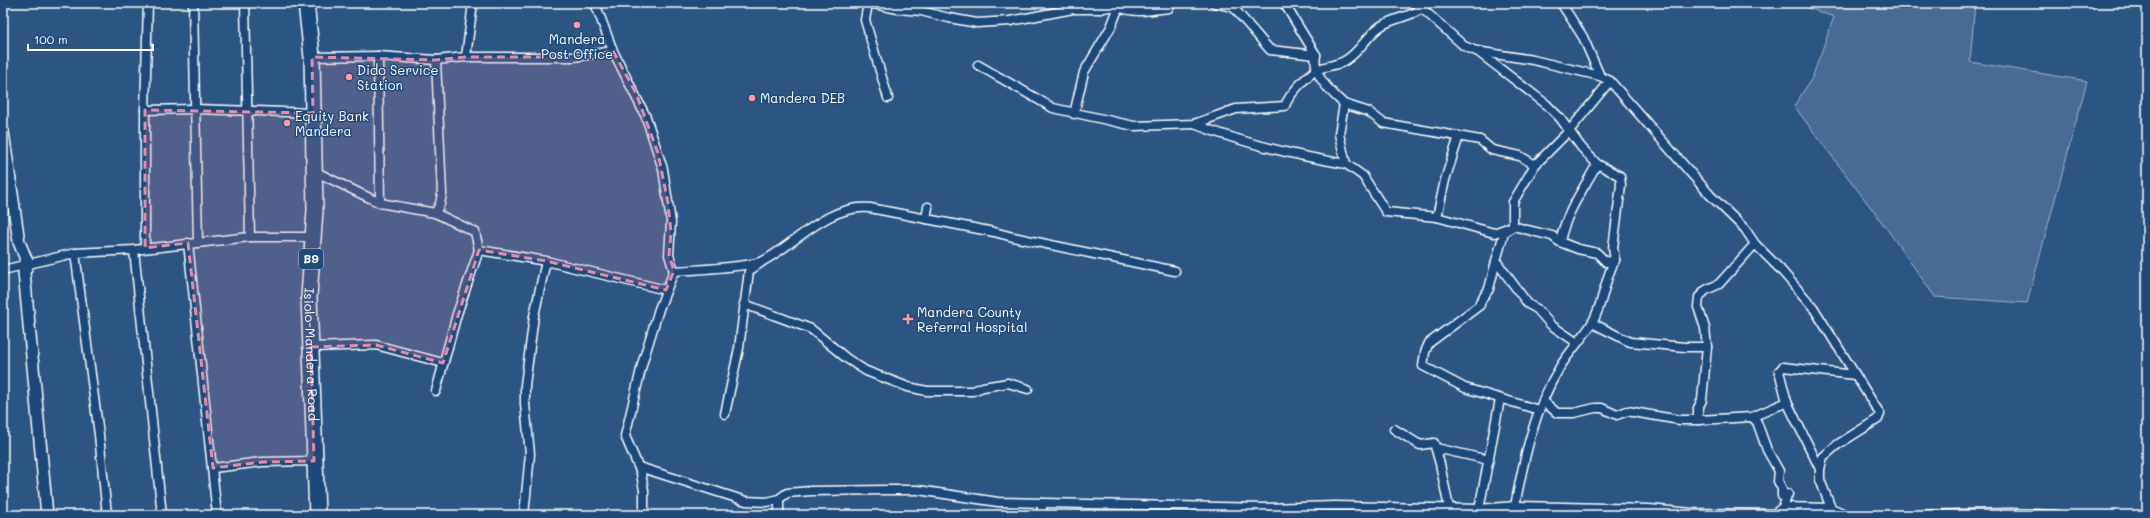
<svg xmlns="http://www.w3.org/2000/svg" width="2150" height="518" viewBox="0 0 2150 518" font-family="Mali,sans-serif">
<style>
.green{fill:#486b92;stroke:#a4b5c8}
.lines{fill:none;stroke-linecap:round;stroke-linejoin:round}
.street-casing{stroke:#fff;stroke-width:11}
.secondary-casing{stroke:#fff;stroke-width:14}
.highway-casing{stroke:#fff;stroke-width:18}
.street{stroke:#1f4a7a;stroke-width:8}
.secondary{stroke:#1f4a7a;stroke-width:11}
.highway{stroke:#1f4a7a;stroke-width:15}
.marked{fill:#e08cad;fill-opacity:0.2;stroke:#e08cad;stroke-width:3;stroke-dasharray:8 5;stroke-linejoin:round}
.poi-dot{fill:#ff9aa2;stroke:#1f4a7a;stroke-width:1.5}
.labels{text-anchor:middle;stroke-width:3;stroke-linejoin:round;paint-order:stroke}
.shield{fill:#1f4a7a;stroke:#bcc9d7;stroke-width:1}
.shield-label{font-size:12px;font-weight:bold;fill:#fff}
.poi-label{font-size:13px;fill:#fff;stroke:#1f4a7a;text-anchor:start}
.street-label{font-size:13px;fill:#fff;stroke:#1f4a7a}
</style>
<rect width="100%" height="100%" fill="#2c5582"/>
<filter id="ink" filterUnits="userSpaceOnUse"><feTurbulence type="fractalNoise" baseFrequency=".025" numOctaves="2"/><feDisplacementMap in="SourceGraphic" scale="8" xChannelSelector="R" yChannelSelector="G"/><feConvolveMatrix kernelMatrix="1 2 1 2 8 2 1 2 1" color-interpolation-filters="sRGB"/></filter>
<g filter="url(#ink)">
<!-- green -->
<polygon class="green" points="1794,3 1975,3 1970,62 2087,81 2027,303 1935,297 1887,229 1794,106 1812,78 1834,17"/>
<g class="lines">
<!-- street casing -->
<g class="street-casing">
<g id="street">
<polyline points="193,3 198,243"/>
<polyline points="245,3 250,237"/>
<polyline points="595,3 613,51 646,117 663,169 671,222 669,255 674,271 659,309 643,361 625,436 641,473 644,491 644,515"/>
<polyline points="868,3 865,20 888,98"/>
<polyline points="869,3 898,9 921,11 949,18 977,23 1010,21 1073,9 1101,9 1106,3"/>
<polyline points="1214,3 1233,7 1270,50 1316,55"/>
<path d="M1284 3 1316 55C1312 76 1330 91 1344 104L1339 134 1346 164 1363 176 1386 212 1437 217 1494 233 1513 226 1528 230 1552 236 1560 242 1578 249 1597 253 1606 262 1615 260"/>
<polyline points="1416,3 1464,46 1476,51 1533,60 1600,76 1610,81 1710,195 1745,229 1755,244 1781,270 1813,307 1880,414 1878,419 1837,445 1823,457 1820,469"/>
<polyline points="1561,3 1583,37 1600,76"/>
<path d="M1101 9C1113 3 1128 12 1141 11 1151 11 1160 9 1169 8L1172 3"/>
<path d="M1477 51 1546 104 1560 118 1581 147 1597 164 1620 176 1621 185 1613 248 1615 260C1604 279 1604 303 1592 323 1583 338 1569 352 1560 367 1534 409 1524 459 1515 506"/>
<polyline points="378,56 380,203"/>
<polyline points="312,57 378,56 436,60 466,57 574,57 613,51"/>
<polyline points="466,57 473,3"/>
<path d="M978 65 1053 108 1134 126 1194 124 1236 109 1285 106C1288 96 1307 75 1317 70 1326 65 1338 66 1346 60 1360 52 1367 35 1381 26 1395 17 1418 16 1427 3"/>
<polyline points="1344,104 1369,112 1383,123 1480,140 1492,150 1520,156 1535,165"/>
<polyline points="145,110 195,109 313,113"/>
<polyline points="1074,114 1084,72 1111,27 1118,9"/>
<path d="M1194 124C1245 144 1292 155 1346 164"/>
<polyline points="314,171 380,203 435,213 475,232 479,250 546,261 666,290"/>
<polyline points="435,213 440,204 442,194 436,60"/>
<polyline points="1437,217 1445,180 1459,136"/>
<polyline points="926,219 928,207"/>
<path d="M1560 242C1565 214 1584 188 1597 164"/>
<polyline points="188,243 217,515"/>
<polyline points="145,248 145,110 148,3"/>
<polyline points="134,250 162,515"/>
<polyline points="75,253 99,435 107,515"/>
<polyline points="1496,261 1489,289 1480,302 1480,305 1429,343 1425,352 1423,366 1465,388 1539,410"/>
<polyline points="3,270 75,253 134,250 250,237 312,237"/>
<path d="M674 271C692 270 752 267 765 260 797 242 829 204 870 208L994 232 1013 237 1175 271"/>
<polyline points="744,304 811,329 846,358 866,371 908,387 927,391 973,391 983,387 1008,383 1028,389"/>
<polyline points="1592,323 1630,342 1685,347 1707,347"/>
<polyline points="1576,342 1551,325 1537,309 1528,304 1496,261 1504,233 1513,226 1513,202 1535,165 1569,131 1610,81"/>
<polyline points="311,347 376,345 443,363"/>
<polyline points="436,391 457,314 479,250"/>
<polyline points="1543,401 1557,413 1574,413 1595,408 1602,408 1617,415 1627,411 1680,420 1698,420 1698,408 1702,400 1707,347 1705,328 1698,307 1699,297 1706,290 1719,284 1755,244"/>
<polyline points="1787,402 1779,371 1783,367 1855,375"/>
<polyline points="725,414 739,348 749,271 762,262"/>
<polyline points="1752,417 1757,422 1767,450 1779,471 1778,481 1782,489 1782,496 1788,494 1783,507"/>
<polyline points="1698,420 1752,417 1787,402 1820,469 1820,480 1831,508"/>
<polyline points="1394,429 1420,445 1434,443 1440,464 1449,508"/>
<polyline points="1436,448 1489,460"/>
<polyline points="639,467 746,501 767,502 779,499 787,493 811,491 886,490 918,490 998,502 1263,508 1335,506 1479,509 1515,506 1649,509 1692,513 1774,514 1783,507 1831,508 1847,515"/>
<polyline points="213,468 262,462 314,461"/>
<polyline points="779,499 779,515"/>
<polyline points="1042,503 1042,515"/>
<polyline points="524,515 530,454 525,404 525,385 534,316 546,261"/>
<polyline points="1478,515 1500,399"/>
<polyline points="1918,515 2011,513 2056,515"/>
</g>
</g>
<!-- secondary casing -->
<g class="secondary-casing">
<polyline id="secondary" points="3,132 19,242 28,264 24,272 47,515"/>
</g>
<!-- highway casing -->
<g class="highway-casing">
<g id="highway">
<path id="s1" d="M306 3 312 57 315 210 309 297 317 515"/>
</g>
</g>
<!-- street -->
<use href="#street" class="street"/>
<!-- secondary -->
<use href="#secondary" class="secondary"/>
<!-- highway -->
<use href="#highway" class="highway"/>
</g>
</g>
<!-- marked area -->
<path class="marked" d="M613 51 636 93 658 153 668 203 671 233 669 255 674 271 666 290 546 261 479 250 443 363 376 345 311 347 314 461 262 462 213 468 188 243 145 248V110L313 113 312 57 436 60 466 57H574Z"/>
<!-- markers -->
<g class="poi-dot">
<circle cx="577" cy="25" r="4"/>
<circle cx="349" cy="77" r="4"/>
<circle cx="752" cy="98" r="4"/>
<circle cx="287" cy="123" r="4"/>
<path d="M906 313h4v4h4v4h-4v4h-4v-4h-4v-4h4z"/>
</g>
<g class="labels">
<!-- shield labels -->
<rect class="shield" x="299" y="249" width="24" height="20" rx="3"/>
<g class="shield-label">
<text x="311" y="263">B9</text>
</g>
<!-- poi labels -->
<g class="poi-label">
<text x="577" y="44" text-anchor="middle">Mandera<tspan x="577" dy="15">Post Office</tspan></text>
<text x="357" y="75">Dido Service<tspan x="357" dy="15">Station</tspan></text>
<text x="760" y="103">Mandera DEB</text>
<text x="295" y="121">Equity Bank<tspan x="295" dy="15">Mandera</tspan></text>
<text x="917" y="317">Mandera County<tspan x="917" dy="15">Referral Hospital</tspan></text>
</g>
<!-- street labels -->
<g class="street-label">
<text dy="5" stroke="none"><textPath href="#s1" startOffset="352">Isiolo-Mandera Road</textPath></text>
</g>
</g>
<!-- margin -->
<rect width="2150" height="518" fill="none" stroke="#1f4a7a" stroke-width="16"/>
<rect x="8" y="8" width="2134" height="502" fill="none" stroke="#fff" stroke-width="1.5" filter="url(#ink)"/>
<!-- scale -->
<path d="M28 44v6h125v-6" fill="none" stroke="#ffffff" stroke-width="2"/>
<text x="34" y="44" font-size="12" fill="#ffffff" stroke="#1f4a7a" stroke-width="3" paint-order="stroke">100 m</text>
</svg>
